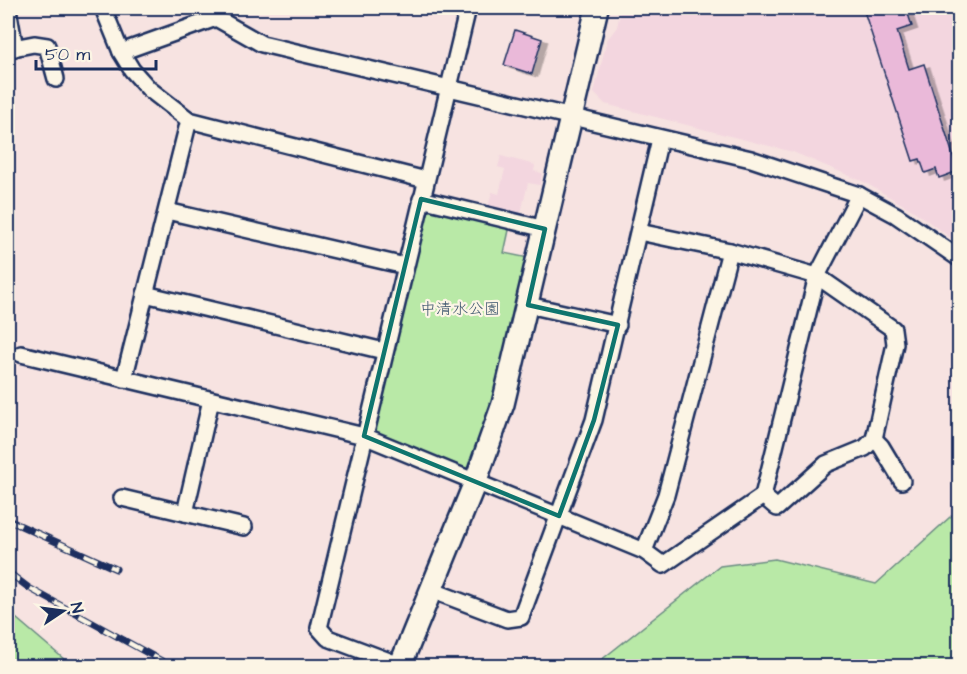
<svg xmlns="http://www.w3.org/2000/svg" width="967" height="674" viewBox="0 0 967 674" font-family="'Architects Daughter','Klee One',sans-serif">
<style>
.built{fill:#f3d6df}
.green{fill:#b9e9a7;stroke:#6a8c82;stroke-width:1.5}
.building{fill:#eab9d9;stroke:#1b2f5e;stroke-width:1.5;filter:url(#shadow)}
.lines{fill:none;stroke-linecap:round;stroke-linejoin:round}
.street-casing{stroke:#1b2f5e;stroke-width:20}
.secondary-casing{stroke:#1b2f5e;stroke-width:26}
.street{stroke:#fcf5e5;stroke-width:15}
.secondary{stroke:#fcf5e5;stroke-width:21}
.rail-casing{stroke:#1b2f5e;stroke-width:7}
.rail{stroke:#fcf5e5;stroke-width:4.5;stroke-dasharray:14;stroke-linecap:butt}
.marked{fill:none;stroke:#0f766e;stroke-width:4.5;stroke-linejoin:round}
.labels{text-anchor:middle;stroke-width:4.5;stroke-linejoin:round;paint-order:stroke}
.park-label{font-size:16px;fill:#3b546d;stroke:#fcf5e5}
</style>
<defs>
<filter id="shadow"><feDropShadow dx="5.5" dy="3" stdDeviation="0" flood-color="#0004"/></filter>
</defs>
<rect width="100%" height="100%" fill="#f7e3e1"/>
<filter id="ink" filterUnits="userSpaceOnUse"><feTurbulence type="fractalNoise" baseFrequency=".0167" numOctaves="2"/><feDisplacementMap in="SourceGraphic" scale="12" xChannelSelector="R" yChannelSelector="G"/><feConvolveMatrix kernelMatrix="1 2 1 2 8 2 1 2 1" color-interpolation-filters="sRGB"/></filter>
<g filter="url(#ink)">
<!-- built -->
<g class="built">
<polygon points="621,8 959,8 959,244 914,211 864,182 793,152 605,104 594,93 607,40 617,27"/>
<polygon points="501,156 535,165 534,171 542,173 540,185 528,183 520,217 488,207 492,192 499,194 505,169 498,167"/>
</g>
<!-- green -->
<g class="green">
<polygon points="421,199 511,221 504,253 538,260 476,480 364,436"/>
<polygon points="959,509 959,666 460,666 463,663 596,664 720,566 775,559 876,584"/>
<polygon points="8,613 10,613 72,666 8,666"/>
</g>
<!-- building -->
<g class="building">
<polygon points="863,8 906,8 912,26 897,31 909,69 924,64 958,171 939,178 936,169 925,173 920,159 913,161"/>
<polygon points="515,30 542,39 532,74 504,65"/>
</g>
<g class="lines">
<!-- street casing -->
<g class="street-casing">
<g id="street">
<polyline points="103,8 121,52 132,70 149,89 189,120 426,180"/>
<polyline points="207,8 216,18 262,44 751,159 859,195 896,215 960,259"/>
<polyline points="8,9 15,48"/>
<polyline points="8,49 34,44 47,46 56,79"/>
<polyline points="121,52 216,18"/>
<polyline points="421,199 545,229"/>
<polyline points="167,211 405,266"/>
<polyline points="639,232 730,251 817,276 893,329 895,344 874,439 865,448 826,464 777,508 763,496"/>
<polyline points="145,294 384,351"/>
<polyline points="528,305 618,325"/>
<polyline points="21,354 364,436 644,551 663,565 763,496"/>
<polyline points="124,379 189,120"/>
<polyline points="874,439 881,446 902,481"/>
<polyline points="763,496 817,276 859,195"/>
<polyline points="122,498 244,527"/>
<polyline points="185,513 211,400"/>
<polyline points="644,551 666,495 730,251"/>
<polyline points="431,590 507,619 521,617 594,420 660,139"/>
<polyline points="400,665 328,638 319,628 468,8"/>
</g>
</g>
<!-- secondary casing -->
<g class="secondary-casing">
<polyline id="secondary" points="400,666 476,480 503,404 597,8"/>
</g>
<!-- street -->
<use href="#street" class="street"/>
<!-- secondary -->
<use href="#secondary" class="secondary"/>
<!-- rail casing -->
<g class="rail-casing">
<g id="rail">
<polyline points="8,520 116,569"/>
<polyline points="8,572 29,588 171,666"/>
</g>
</g>
<!-- rail -->
<use href="#rail" class="rail"/>
</g>
</g>
<!-- marked area -->
<path class="marked" d="M421 199 545 229 528 305 618 325 594 420 559 516 364 436Z"/>
<g class="labels">
<!-- park labels -->
<g class="park-label">
<text x="460" y="314">中清水公園</text>
</g>
</g>
<!-- margin -->
<rect width="967" height="674" fill="none" stroke="#fcf5e5" stroke-width="30"/>
<rect x="15" y="15" width="937" height="644" fill="none" stroke="#1b2f5e" stroke-width="2" filter="url(#ink)"/>
<!-- north arrow -->
<g transform="translate(63 611) rotate(77)" stroke="#fcf5e5" stroke-width="4.5" paint-order="stroke">
<path d="M0-4.5L10 22L0 15L-10 22Z" fill="#1b2f5e"/>
<text y="-9" font-size="16" font-weight="bold" text-anchor="middle" fill="#1b2f5e">N</text>
</g>
<!-- scale -->
<path d="M36 60v9h120v-9" fill="none" stroke="#1b2f5e" stroke-width="3"/>
<text x="45" y="60" font-size="18" fill="#1b2f5e" stroke="#fcf5e5" stroke-width="4.5" paint-order="stroke">50 m</text>
</svg>
